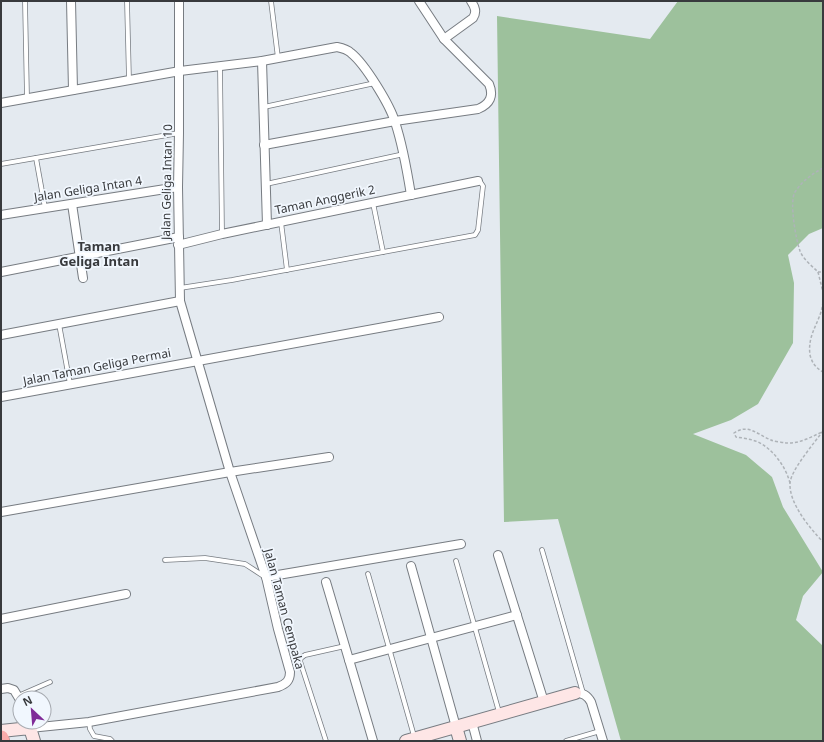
<svg xmlns="http://www.w3.org/2000/svg" width="824" height="742" viewBox="0 0 824 742" font-family="'Noto Sans',sans-serif">
<style>
.forest{fill:#9dc19c}
.lines{fill:none;stroke-linecap:round;stroke-linejoin:round}
.lane-casing{stroke:#777c82;stroke-width:5.5}
.street-casing{stroke:#777c82;stroke-width:10}
.secondary-casing{stroke:#777c82;stroke-width:14}
.highway-casing{stroke:#b68384;stroke-width:16}
.path{stroke:#aeb3b8;stroke-width:1.5;stroke-dasharray:3 2;stroke-linecap:butt}
.lane{stroke:#fff;stroke-width:4}
.street{stroke:#fff;stroke-width:8}
.secondary{stroke:#fee6e6;stroke-width:12}
.highway{stroke:#faabaa;stroke-width:15}
.labels{text-anchor:middle;stroke-width:3.5;stroke-linejoin:round;paint-order:stroke}
.street-label{font-size:12px;fill:#383a3d;stroke:#f1f7fe}
.neighbourhood-label{font-size:13px;font-weight:bold;fill:#383a3d;stroke:#f1f7fe}
</style>
<rect width="100%" height="100%" fill="#e4eaf0"/>
<!-- forest -->
<polygon class="forest" points="678,1 823,1 823,228 809,234 788,255 794,283 793,343 758,404 731,420 693,434 746,455 772,477 783,507 823,572 803,596 796,620 823,646 823,741 621,741 558,519 504,522 497,16 650,39"/>
<g class="lines">
<!-- lane casing -->
<g class="lane-casing">
<g id="lane">
<polyline points="25,1 27,98"/>
<polyline points="127,1 129,80"/>
<polyline points="271,1 278,58"/>
<polyline points="220,66 222,234"/>
<polyline points="264,107 375,83"/>
<polyline points="36,158 45,208"/>
<polyline points="1,164 179,133"/>
<polyline points="266,184 404,154"/>
<polyline points="373,203 383,252"/>
<polyline points="281,222 287,270"/>
<polyline points="180,288 232,280 475,235 478,230 483,186 481,183 478,181"/>
<polyline points="59,324 70,384"/>
<polyline points="542,550 583,693"/>
<polyline points="165,560 205,558 245,564 265,577"/>
<polyline points="456,561 499,712"/>
<polyline points="368,574 414,736"/>
<polyline points="18,696 50,682"/>
<polyline points="89,722 90,729 94,736 110,739 112,741"/>
<polyline points="326,741 300,661 301,658 305,655 345,646"/>
<polyline points="566,741 600,731"/>
</g>
</g>
<!-- street casing -->
<g class="street-casing">
<g id="street">
<polyline points="71,1 73,90"/>
<path d="M444 39 473 18C477 12 475 7 471 1"/>
<polyline points="262,61 267,225"/>
<path d="M1 103 180 71 262 61 337 47C342 48 347 49 351 53 365 64 390 105 395 122 403 146 407 170 411 195"/>
<path d="M264 145 395 121 478 109C490 104 494 96 489 84L444 39 419 1"/>
<polyline points="72,204 83,278"/>
<polyline points="1,215 178,187"/>
<polyline points="178,245 222,234 478,181"/>
<polyline points="1,272 179,237"/>
<polyline points="1,335 180,301"/>
<polyline points="1,397 439,317"/>
<polyline points="1,512 230,472 329,457"/>
<polyline points="498,555 544,702"/>
<polyline points="411,566 456,727"/>
<polyline points="266,577 461,544"/>
<polyline points="326,582 373,741"/>
<polyline points="1,619 126,594"/>
<polyline points="349,660 517,615"/>
<polyline points="1,689 8,688 14,690 20,700"/>
<path d="M575 693C583 693 587 695 591 702L603 741"/>
<path d="M28 722 30 728 89 722 278 687C286 684 290 681 290 672L278 629 266 577 230 472 180 301 178 187 179 133V1"/>
<polyline points="472,722 477,741"/>
</g>
</g>
<!-- secondary casing -->
<g class="secondary-casing">
<g id="secondary">
<polyline points="456,727 460,741"/>
<polyline points="1,731 30,728 34,741"/>
<polyline points="406,741 575,693"/>
</g>
</g>
<!-- highway casing -->
<g class="highway-casing">
<polyline id="highway" points="1,738 2,741"/>
</g>
<!-- path -->
<g class="path">
<path d="M823 168C812 174 802 181 795 192 789 202 796 240 800 251 803 259 812 266 818 272H823"/>
<polyline points="818,272 823,292"/>
<path d="M823 302C821 322 807 333 810 355 812 363 816 368 823 372"/>
<path d="M823 431C815 442 791 470 790 483 789 504 810 528 823 542"/>
<path d="M790 483C786 467 773 449 758 442 751 439 743 438 736 437L734 433C748 423 758 435 771 440 775 442 782 442 786 443 799 444 811 437 822 432"/>
</g>
<!-- lane -->
<use href="#lane" class="lane"/>
<!-- street -->
<use href="#street" class="street"/>
<!-- secondary -->
<use href="#secondary" class="secondary"/>
<!-- highway -->
<use href="#highway" class="highway"/>
</g>
<g class="labels">
<!-- street labels -->
<g class="street-label">
<text transform="translate(167 182) rotate(-89)" y="4">Jalan Geliga Intan 10</text>
<text transform="translate(88 189) rotate(-9)" y="4">Jalan Geliga Intan 4</text>
<text transform="translate(325 200) rotate(-12)" y="4">Taman Anggerik 2</text>
<text transform="translate(97 367) rotate(-11)" y="4">Jalan Taman Geliga Permai</text>
<text transform="translate(284 609) rotate(75)" y="4">Jalan Taman Cempaka</text>
</g>
<!-- neighbourhood labels -->
<g class="neighbourhood-label">
<text x="99" y="251">Taman<tspan x="99" dy="15">Geliga Intan</tspan></text>
</g>
</g>
<!-- border -->
<rect width="824" height="742" fill="none" stroke="#383a3d" stroke-width="4"/>
<!-- north arrow -->
<g transform="translate(32 710) rotate(334)"><circle r="19" fill="#f1f7fe" stroke="#a7abb1"/>
<path d="M0-3L7 15L0 10L-7 15Z" fill="#7f2a98"/>
<text y="-6" font-size="11" font-weight="bold" text-anchor="middle" fill="#383a3d">N</text>
</g>
</svg>
